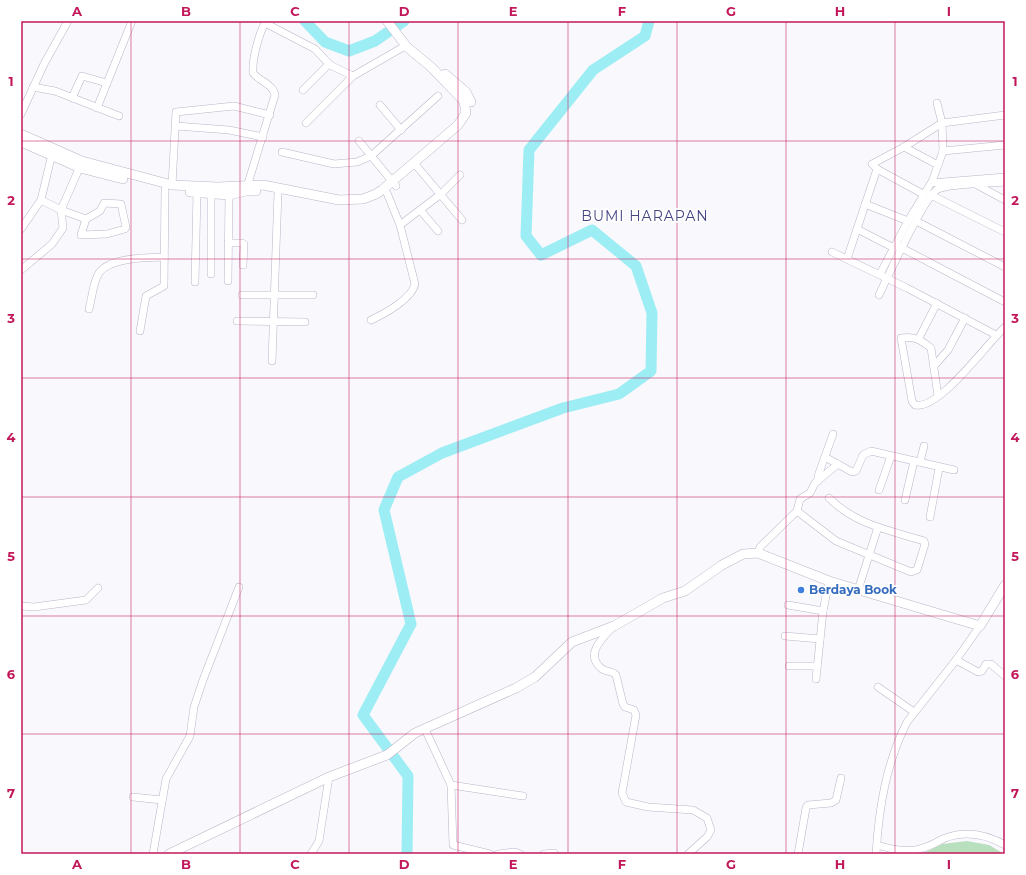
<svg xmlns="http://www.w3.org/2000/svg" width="1026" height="875" viewBox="0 0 1026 875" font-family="Montserrat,sans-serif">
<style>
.green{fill:#b9e0be}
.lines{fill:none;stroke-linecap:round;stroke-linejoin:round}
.river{stroke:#9dedf5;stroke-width:11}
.minor-casing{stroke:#bbb5c9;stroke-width:8}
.tertiary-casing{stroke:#bbb5c9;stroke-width:10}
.minor{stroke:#fff;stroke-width:7}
.tertiary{stroke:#fff;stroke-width:9}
.grid{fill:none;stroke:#c2185b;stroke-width:1;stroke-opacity:0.55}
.shop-dot{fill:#3f7fe0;stroke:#fff;stroke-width:1.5}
.labels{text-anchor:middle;stroke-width:3.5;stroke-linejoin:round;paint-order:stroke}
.shop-label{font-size:12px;font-weight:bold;fill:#366cbe;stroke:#fff;text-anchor:start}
.quarter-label{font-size:14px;letter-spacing:1px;fill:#454784;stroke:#fff}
.neatline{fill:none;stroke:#c2185b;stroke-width:1.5}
.grid-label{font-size:13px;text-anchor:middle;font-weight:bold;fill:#c2185b}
</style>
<rect width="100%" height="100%" fill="#f9f8fc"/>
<!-- green -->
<polygon class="green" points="967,841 989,845 1004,854 921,854 942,844"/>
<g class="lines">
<!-- river -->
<g class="river">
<polyline points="305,21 325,42 349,51 375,41 404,21"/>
<polyline points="407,854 408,776 363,715 411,624 384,510 398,477 442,453 563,408 619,394 651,371 652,313 636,266 592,230 541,255 526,236 529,150 593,70 645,36 649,21"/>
</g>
<!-- minor casing -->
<g class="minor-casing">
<g id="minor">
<polyline points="265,23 315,49 330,65 353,76"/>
<polyline points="33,87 55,91 119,116"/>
<polyline points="303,90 329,64"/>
<polyline points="72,98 82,76 107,83"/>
<polyline points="937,103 942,123 1005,115"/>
<polyline points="380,105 401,130"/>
<polyline points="97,108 132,21"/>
<polyline points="21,114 44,64 68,21"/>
<polyline points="306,123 353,76 405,46"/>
<polyline points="176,126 229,130 263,137"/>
<polyline points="359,141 396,186"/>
<polyline points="904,147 938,165"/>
<polyline points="943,151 1005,145"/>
<polyline points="282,152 334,164 357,162 371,156 438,96"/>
<polyline points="414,163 462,220"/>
<polyline points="172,185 176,112 234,106 270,115"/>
<polyline points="977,185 1005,200"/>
<path d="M246 190 275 95C273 84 259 81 253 73 252 59 259 33 266 21"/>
<polyline points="923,194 877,169 872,164 904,147 942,123 943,151 932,182"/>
<polyline points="931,195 1005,232"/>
<polyline points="41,200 52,154"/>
<polyline points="865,204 908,221"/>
<polyline points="421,211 438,231"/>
<polyline points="916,221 1005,267"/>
<polyline points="400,225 441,194 460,175"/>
<polyline points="21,229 41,200 61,210 86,219 100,211 104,203 121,204 126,227 125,229 107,234 81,235 86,219"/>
<polyline points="857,229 894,248"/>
<polyline points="228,243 242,243 244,244 243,265"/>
<polyline points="900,247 1005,302"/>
<polyline points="832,252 907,288 996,335"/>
<polyline points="847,259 877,169"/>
<polyline points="21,270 52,244 63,228 61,210 81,164"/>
<polyline points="211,274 211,194"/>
<polyline points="880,274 908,221 931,183 1005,177"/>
<polyline points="228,281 229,195"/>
<polyline points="195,282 197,193"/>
<polyline points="242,295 313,295"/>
<path d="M879 295C887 278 926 194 938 189 954 183 987 184 1005 182"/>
<path d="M89 309C92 298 93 282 99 273 110 257 147 258 164 257"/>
<path d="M371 320C384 314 412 299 415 284L400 225 387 193"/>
<polyline points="237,321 305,322"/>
<polyline points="140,331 146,296 164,286 165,190"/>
<polyline points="919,338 937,303"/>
<polyline points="272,361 278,192"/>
<polyline points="934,366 948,350 965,318"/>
<path d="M938 396 931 348C921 340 915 336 901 338L912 401 915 405C939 411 988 342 1005 327"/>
<polyline points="825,457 852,472 856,471 863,455 871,451 954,470"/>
<polyline points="920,462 924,446"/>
<polyline points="818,481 818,476 833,434"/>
<polyline points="879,490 891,456"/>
<polyline points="905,500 914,461"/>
<path d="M797 511 836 541 911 572 917 570 925 544 924 541C889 530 856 525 829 498"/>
<polyline points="930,517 939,468"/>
<polyline points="758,553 760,547 797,511 800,499 810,493 815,483 838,464"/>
<polyline points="858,590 878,527"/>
<polyline points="788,605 823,611"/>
<polyline points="21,606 34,607 86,600 98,588"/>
<path d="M613 627C602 638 584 655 602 669 607 672 613 671 616 675L623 704 625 707 634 710 636 715 622 793 626 802 648 807 693 810 707 818 711 830 707 837 688 854"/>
<polyline points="785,636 820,639"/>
<polyline points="956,660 978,672 982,671 986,664 991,664 1005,676"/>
<polyline points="789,666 817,666"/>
<polyline points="816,679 823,611 829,581"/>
<polyline points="878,687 914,712"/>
<polyline points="425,729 451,785 453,845 490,854"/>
<polyline points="451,785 523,796"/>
<polyline points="133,797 162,800"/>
<path d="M877 845C890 849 909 853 923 848 931 846 938 841 945 838 967 830 986 834 1005 845"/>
<polyline points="153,854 166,779 190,736 194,707 203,680 239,587"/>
<polyline points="311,854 319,841 329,777"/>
<polyline points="498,854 515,852 520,854"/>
<polyline points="544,854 554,853"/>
<polyline points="798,854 806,808 808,805 831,803 836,800 841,778"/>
<path d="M876 854C879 807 886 764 907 722L956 660 980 626"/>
</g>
</g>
<!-- tertiary casing -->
<g class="tertiary-casing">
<g id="tertiary">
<polyline points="445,74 466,92 471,102"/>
<polyline points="21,134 82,161 172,185 218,187 263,185 339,200 363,199 376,194 382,190 458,125 466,113 464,101 431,67 407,47 387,21"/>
<polyline points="21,142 80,168 123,179"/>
<polyline points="190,192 229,195 246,191 256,191"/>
<polyline points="169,854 329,777 387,755 415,733 516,688 535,677 572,642 614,626 663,598 685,591 722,565 743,554 758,553 829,581 980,626 1005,585"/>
</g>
</g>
<!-- minor -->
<use href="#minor" class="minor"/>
<!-- tertiary -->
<use href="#tertiary" class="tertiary"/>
</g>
<!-- grid -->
<path class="grid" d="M131 21V854M240 21V854M349 21V854M458 21V854M568 21V854M677 21V854M786 21V854M895 21V854M21 141H1005M21 259H1005M21 378H1005M21 497H1005M21 616H1005M21 734H1005"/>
<!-- markers -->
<circle class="shop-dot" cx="801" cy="590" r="4"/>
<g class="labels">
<!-- shop labels -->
<g class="shop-label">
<text x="809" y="594">Berdaya Book</text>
</g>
<!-- quarter labels -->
<g class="quarter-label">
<text x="645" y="221">BUMI HARAPAN</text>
</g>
</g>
<!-- border -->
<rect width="1026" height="875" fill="none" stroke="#ffffff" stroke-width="44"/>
<rect x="22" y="22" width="982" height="831" class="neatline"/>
<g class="grid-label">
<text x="77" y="16">A</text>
<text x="186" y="16">B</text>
<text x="295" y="16">C</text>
<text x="404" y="16">D</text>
<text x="513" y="16">E</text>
<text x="622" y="16">F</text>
<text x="731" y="16">G</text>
<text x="840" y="16">H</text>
<text x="949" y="16">I</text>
<text x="11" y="86">1</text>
<text x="1015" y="86">1</text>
<text x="11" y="205">2</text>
<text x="1015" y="205">2</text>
<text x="11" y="323">3</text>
<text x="1015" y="323">3</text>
<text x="11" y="442">4</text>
<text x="1015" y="442">4</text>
<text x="11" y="561">5</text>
<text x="1015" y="561">5</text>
<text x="11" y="679">6</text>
<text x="1015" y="679">6</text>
<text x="11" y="798">7</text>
<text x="1015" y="798">7</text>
<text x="77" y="869">A</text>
<text x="186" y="869">B</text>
<text x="295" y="869">C</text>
<text x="404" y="869">D</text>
<text x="513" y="869">E</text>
<text x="622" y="869">F</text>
<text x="731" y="869">G</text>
<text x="840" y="869">H</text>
<text x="949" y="869">I</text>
</g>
</svg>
